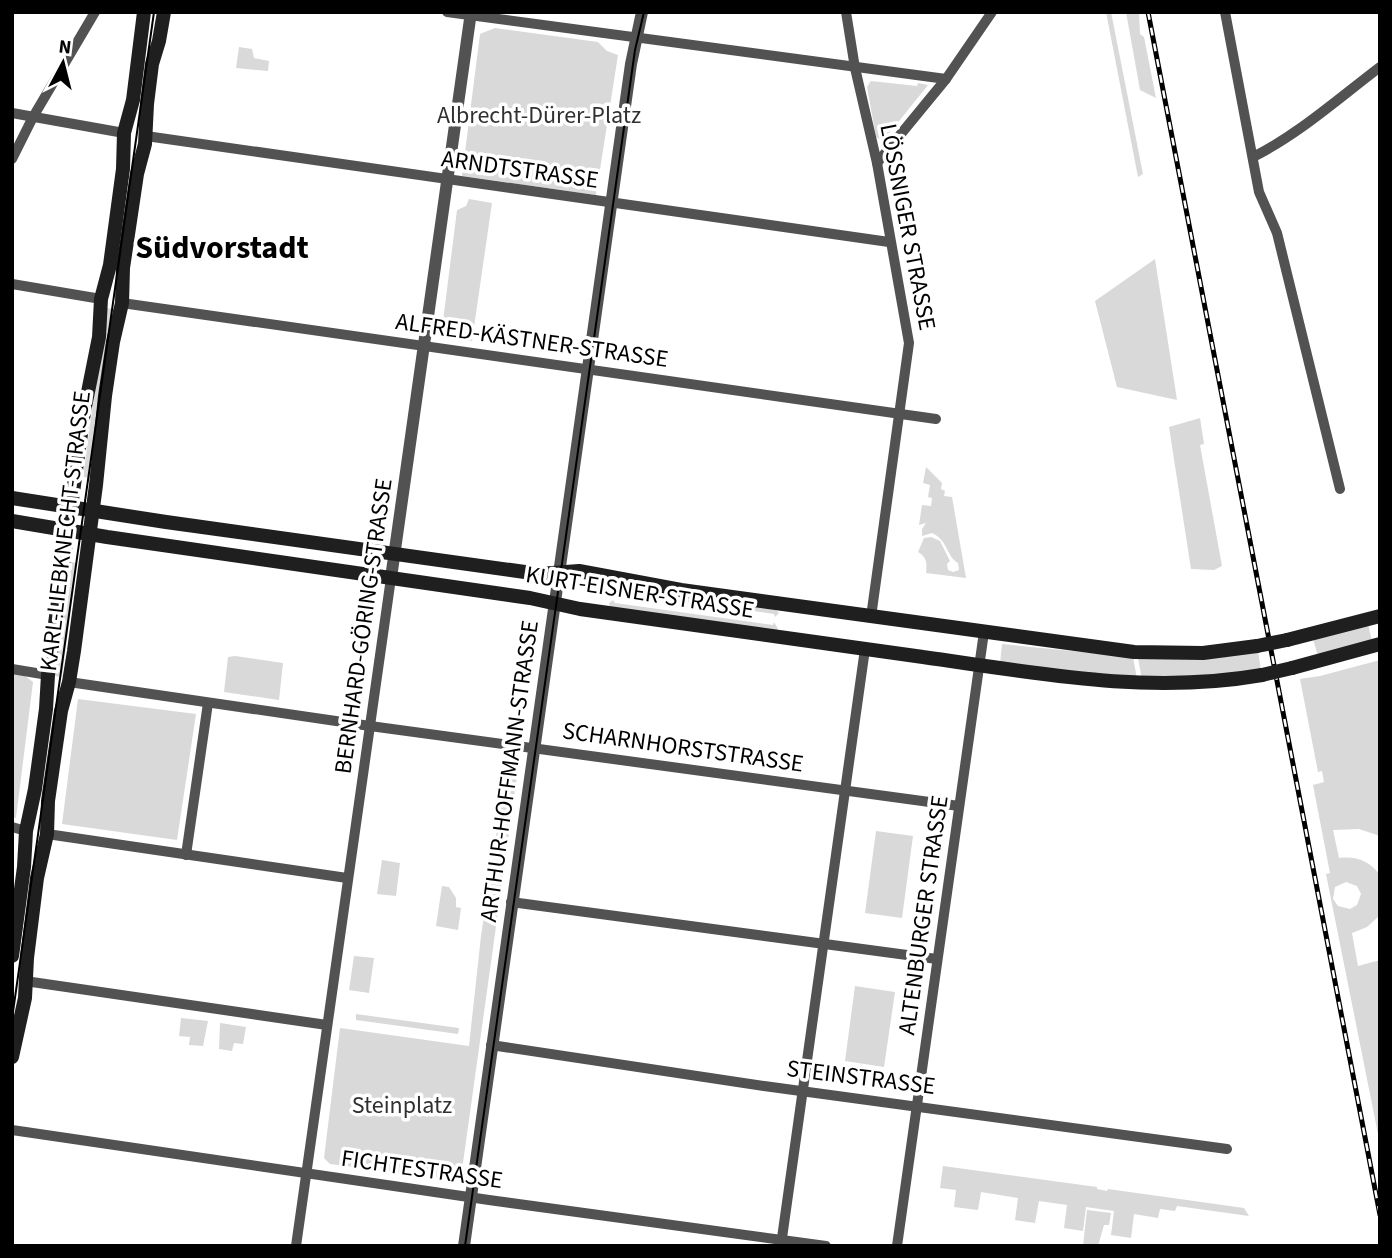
<svg xmlns="http://www.w3.org/2000/svg" width="1392" height="1258" viewBox="0 0 1392 1258" font-family="'Source Sans 3',sans-serif">
<style>
.green{fill:#d9d9d9;fill-rule:evenodd}
.lines{fill:none;stroke-linecap:round;stroke-linejoin:round}
.minor{stroke:#525252;stroke-width:10}
.tertiary{stroke:#525252;stroke-width:12}
.secondary{stroke:#1f1f1f;stroke-width:14}
.tram{stroke:#000;stroke-width:2}
.rail-casing{stroke:#000;stroke-width:5}
.rail{stroke:#fff;stroke-width:2.5;stroke-dasharray:8;stroke-linecap:butt}
.secondary-bridge{stroke:#1f1f1f;stroke-width:14}
.labels{text-anchor:middle;stroke-width:7;stroke-linejoin:round;paint-order:stroke}
.park-label{font-size:24px;fill:#303030;stroke:#fff}
.street-label{font-size:24px;fill:#000;stroke:#fff}
.district-label{font-size:32px;font-weight:bold;fill:#000;stroke:#fff}
</style>
<rect width="100%" height="100%" fill="#fff"/>
<!-- green -->
<g class="green">
<polygon points="1106,12 1111,12 1143,174 1138,177"/>
<polygon points="1126,12 1139,12 1140,34 1144,37 1156,98 1140,90"/>
<polygon points="495,28 598,42 607,51 618,55 596,195 462,176 480,34"/>
<polygon points="239,47 252,49 254,58 269,61 268,71 236,68"/>
<polygon points="871,81 917,86 918,83 928,85 883,141 876,137 867,87"/>
<polygon points="469,199 492,203 472,341 441,337 457,210 466,206"/>
<polygon points="1155,259 1177,400 1117,387 1095,301"/>
<polygon points="106,308 114,309 91,478 83,477"/>
<polygon points="1200,418 1204,444 1200,445 1222,566 1214,570 1191,569 1169,427"/>
<path d="M926 467 942 483 941 489 945 491 944 496 952 497 966 578 926 573C927 564 927 557 918 552L924 538 931 537 940 541 950 561 947 564 948 570 953 572 959 570 958 563C945 555 949 541 932 533L922 536V529L926 523 919 525 922 505 931 506 932 498 928 497 930 485 923 483Z"/>
<polygon points="70,562 77,563 62,677 54,676"/>
<polygon points="617,586 774,608 779,613 775,617 774,614 617,592 614,594 611,590"/>
<polygon points="613,600 615,603 773,625 774,622 778,629 776,632 610,609 609,603"/>
<polygon points="1368,624 1372,641 1318,656 1313,639"/>
<polygon points="1002,644 1133,657 1137,679 1000,664"/>
<polygon points="1258,651 1261,670 1235,674 1142,680 1138,658"/>
<polygon points="235,656 283,663 279,700 224,692 228,657"/>
<path d="M1380 660V836L1359 829 1333 830 1339 858C1357 856 1369 861 1380 875V915L1367 927 1352 933 1358 966 1380 960V1144L1326 874 1330 873 1313 785 1324 782 1322 771 1318 772 1300 679 1320 676ZM1346 882 1357 886 1361 894 1357 905 1350 909 1338 906 1333 899 1335 887Z"/>
<polygon points="12,673 24,675 33,682 16,818 12,817"/>
<polygon points="78,699 196,714 177,840 62,824"/>
<polygon points="508,756 516,758 519,762 461,1177 456,1180 330,1164 324,1158 340,1028 469,1046 481,936"/>
<polygon points="876,831 913,836 902,918 865,913"/>
<polygon points="382,860 400,863 396,896 377,894"/>
<polygon points="442,886 449,887 456,898 456,907 461,908 458,930 436,926"/>
<polygon points="354,956 374,958 369,993 349,990"/>
<polygon points="855,986 895,992 884,1067 845,1061"/>
<polygon points="356,1014 459,1028 458,1034 356,1020"/>
<polygon points="181,1018 208,1021 203,1046 189,1045 190,1037 179,1036"/>
<polygon points="220,1023 246,1027 243,1044 234,1043 232,1051 219,1049"/>
<polygon points="943,1166 1097,1187 1097,1189 1107,1191 1108,1189 1244,1208 1249,1216 1177,1206 1175,1211 1160,1209 1158,1218 1134,1214 1131,1238 1111,1235 1114,1211 1086,1207 1083,1231 1064,1228 1067,1205 1039,1201 1035,1223 1015,1220 1018,1198 981,1192 978,1210 954,1207 956,1190 940,1188"/>
<polygon points="1087,1210 1111,1213 1109,1225 1104,1225 1098,1246 1083,1246"/>
</g>
<g class="lines">
<!-- minor -->
<g class="minor">
<polyline points="447,12 946,79"/>
<polyline points="846,12 855,68 877,163 909,343 871,617"/>
<polyline points="1225,12 1259,192 1277,233 1340,489"/>
<polyline points="12,113 124,133"/>
<polyline points="146,136 889,242"/>
<path d="M1253 157C1299 134 1339 98 1380 67"/>
<polyline points="12,159 33,117 95,12"/>
<polyline points="877,163 946,79 992,12"/>
<polyline points="12,284 101,299"/>
<polyline points="122,303 936,419"/>
<polyline points="12,669 48,675"/>
<polyline points="69,682 370,726 959,806"/>
<polyline points="12,827 26,831"/>
<polyline points="47,834 347,878"/>
<polyline points="186,855 208,703"/>
<polyline points="511,902 937,959"/>
<polyline points="25,981 327,1025"/>
<polyline points="491,1045 764,1086 1227,1149"/>
<polyline points="12,1130 489,1200 826,1246"/>
<polyline points="781,1245 865,649"/>
<polyline points="296,1246 391,578"/>
<polyline points="897,1246 984,632"/>
</g>
<!-- tertiary -->
<g class="tertiary">
<polyline points="391,578 471,12"/>
<polyline points="464,1246 631,64 642,12"/>
</g>
<!-- secondary -->
<g class="secondary">
<polyline points="12,498 166,522 539,574 579,571 681,590 1134,652 1203,653 1257,646"/>
<path d="M12 521 107 537 530 598 580 609C695 625 809 641 923 657 1036 673 1148 695 1262 675"/>
<polyline points="1287,640 1380,616"/>
<polyline points="1292,668 1380,644"/>
<polyline points="12,956 24,867 26,831 35,789 46,709 48,675 84,412 99,337 101,299 110,265 123,169 124,133 133,100 144,12"/>
<polyline points="12,1057 25,998 27,958 37,878 47,834 48,801 61,711 69,682 74,651 96,485 105,396 113,342 122,303 123,268 137,174 145,144 147,104 152,64 159,41 164,12"/>
</g>
<!-- tram -->
<g class="tram">
<polyline points="12,1019 154,12"/>
<polyline points="465,1246 635,50 644,12"/>
</g>
<!-- rail casing -->
<g class="rail-casing">
<polyline id="rail" points="1148,12 1380,1215"/>
</g>
<!-- rail -->
<use href="#rail" class="rail"/>
<!-- secondary-bridge -->
<g class="secondary-bridge">
<polyline points="1257,646 1287,640"/>
<polyline points="1262,675 1292,668"/>
</g>
</g>
<g class="labels">
<!-- park labels -->
<g class="park-label">
<text x="539" y="123">Albrecht-Dürer-Platz</text>
<text x="402" y="1113">Steinplatz</text>
</g>
<!-- street labels -->
<g class="street-label">
<text transform="translate(520 169) rotate(8)" y="8">ARNDTSTRASSE</text>
<text transform="translate(908 227) rotate(79)" y="8">LÖSSNIGER STRASSE</text>
<text transform="translate(532 340) rotate(8)" y="8">ALFRED-KÄSTNER-STRASSE</text>
<text transform="translate(65 531) rotate(-83)" y="8">KARL-LIEBKNECHT-STRASSE</text>
<text transform="translate(640 592) rotate(9)" y="8">KURT-EISNER-STRASSE</text>
<text transform="translate(363 626) rotate(-82)" y="8">BERNHARD-GÖRING-STRASSE</text>
<text transform="translate(683 747) rotate(8)" y="8">SCHARNHORSTSTRASSE</text>
<text transform="translate(509 771) rotate(-82)" y="8">ARTHUR-HOFFMANN-STRASSE</text>
<text transform="translate(923 915) rotate(-82)" y="8">ALTENBURGER STRASSE</text>
<text transform="translate(861 1077) rotate(7)" y="8">STEINSTRASSE</text>
<text transform="translate(422 1169) rotate(8)" y="8">FICHTESTRASSE</text>
</g>
<!-- district labels -->
<g class="district-label">
<text x="222" y="258">Südvorstadt</text>
</g>
</g>
<!-- border -->
<rect width="1392" height="1258" fill="none" stroke="#000000" stroke-width="28"/>
<!-- north arrow -->
<g transform="translate(63 63) rotate(7)" stroke="#ffffff" stroke-width="5" paint-order="stroke">
<path d="M0-5L12 26L0 18L-12 26Z" fill="#000000"/>
<text y="-10" font-size="19" font-weight="bold" text-anchor="middle" fill="#000000">N</text>
</g>
</svg>
